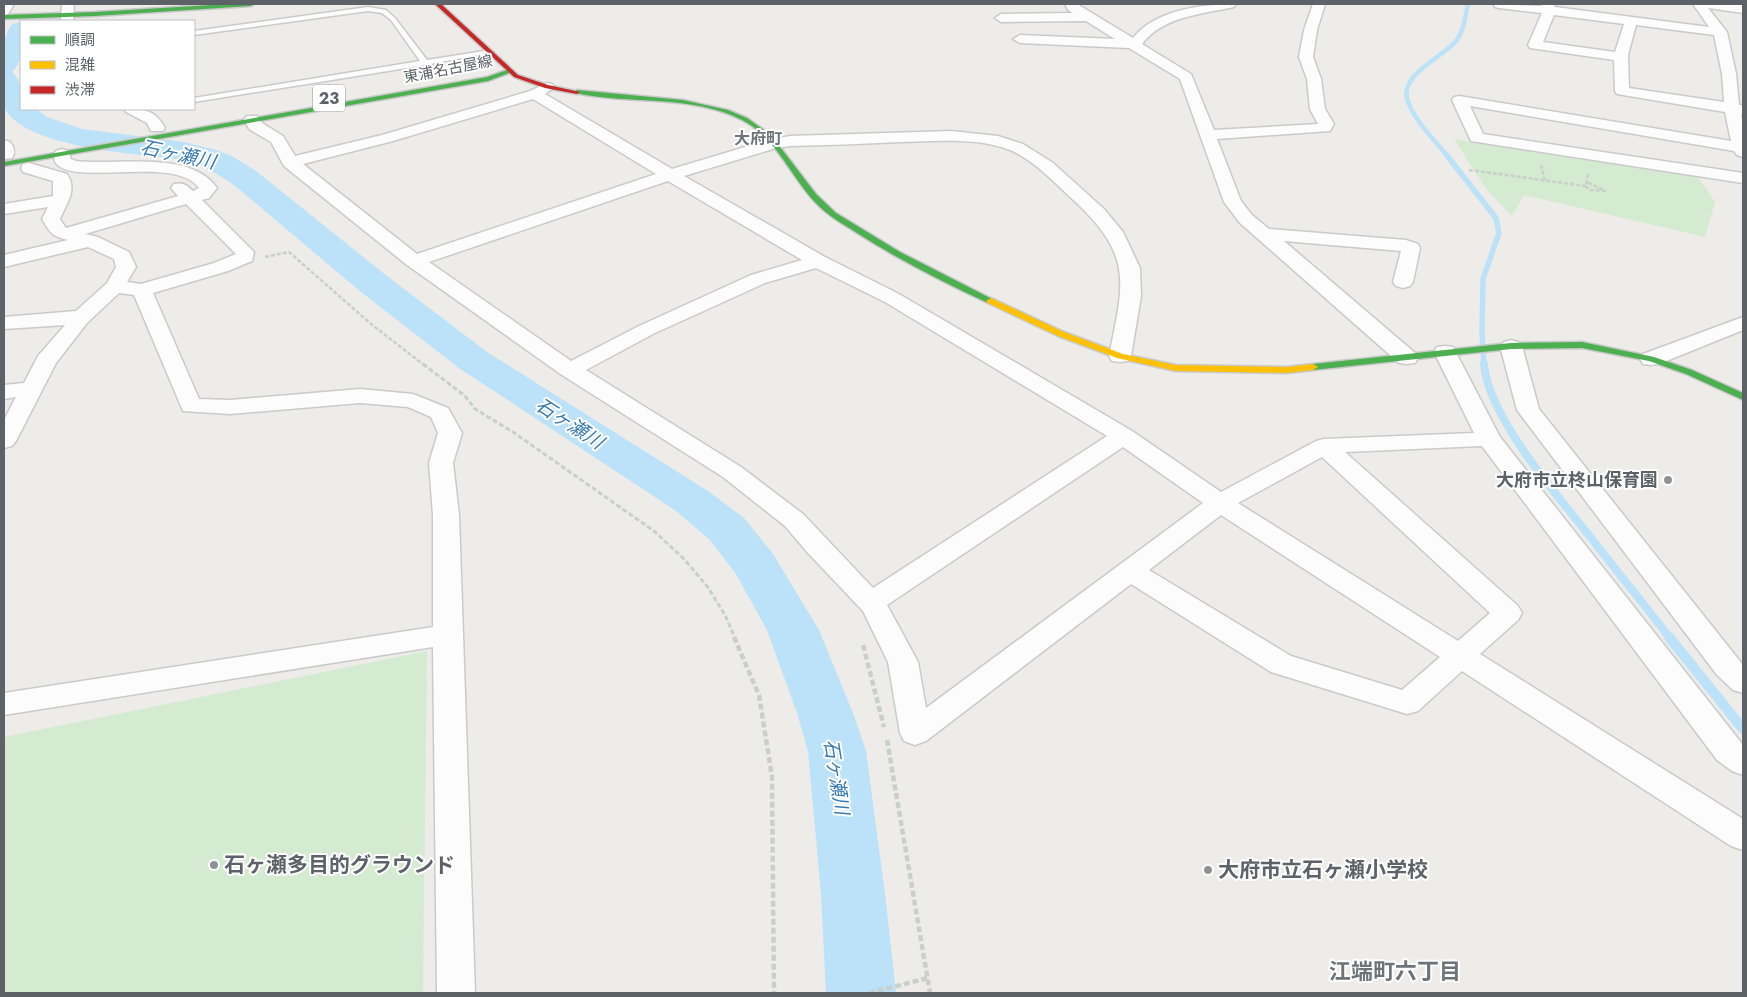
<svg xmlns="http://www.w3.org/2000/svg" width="1747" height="997" viewBox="0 0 1747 997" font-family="Jost,'Noto Sans JP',sans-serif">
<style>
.green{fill:#d5ebd1}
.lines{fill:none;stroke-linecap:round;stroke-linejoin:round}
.stream-far3{stroke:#bbe2f8;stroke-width:4.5}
.stream-far2{stroke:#bbe2f8;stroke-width:5.5}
.stream-far1{stroke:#bbe2f8;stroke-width:8}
.stream{stroke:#bbe2f8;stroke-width:10}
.river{fill:#bbe2f8;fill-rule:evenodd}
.lane-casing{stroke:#cacaca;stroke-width:3}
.street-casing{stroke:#cacaca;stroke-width:3}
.fast-casing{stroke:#c9c9c9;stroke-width:3}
.slow-casing{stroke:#c9c9c9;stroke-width:3}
.jam-casing{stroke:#c9c9c9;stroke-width:3}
.path-far2{stroke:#c9cfcb;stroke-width:2.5;stroke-dasharray:4 2;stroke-linecap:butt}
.path-far1{stroke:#c9cfcb;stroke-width:3;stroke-dasharray:5 2.5;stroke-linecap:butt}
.path{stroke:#c9cfcb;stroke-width:4.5;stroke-dasharray:6 3;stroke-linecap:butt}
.lane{fill:#fcfcfc;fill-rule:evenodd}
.street{fill:#fcfcfc;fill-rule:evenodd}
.fast{fill:#4caf50;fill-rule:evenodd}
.slow{fill:#ffc107;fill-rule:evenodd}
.jam{fill:#c62828;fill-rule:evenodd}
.poi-dot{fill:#8f9294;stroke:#fff;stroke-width:2}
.labels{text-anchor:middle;stroke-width:4;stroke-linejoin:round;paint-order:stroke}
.far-street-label{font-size:15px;fill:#5c6267;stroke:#fff}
.shield{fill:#fff;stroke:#8d9195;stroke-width:1}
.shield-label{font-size:16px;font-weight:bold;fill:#5c6267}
.far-quarter-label{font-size:16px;font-weight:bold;fill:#6d7479;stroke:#fff}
.poi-label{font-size:18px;font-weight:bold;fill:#5c6267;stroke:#fff;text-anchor:end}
.water-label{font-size:19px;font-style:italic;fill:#367ab2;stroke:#fff}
.near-poi-label{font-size:21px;font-weight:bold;fill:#5c6267;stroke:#fff;text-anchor:start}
.near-neighbourhood-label{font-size:22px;font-weight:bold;fill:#6d7479;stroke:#fff}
</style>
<rect width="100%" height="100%" fill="#edece8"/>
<!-- green -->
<g class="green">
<polygon points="1454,139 1698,177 1715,202 1705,237 1524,195 1512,216 1486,189"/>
<polygon points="427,651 423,993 4,993 4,737"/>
</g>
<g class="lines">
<!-- stream-far3 -->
<path class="stream-far3" d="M1449 158C1435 140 1414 121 1407 99 1400 75 1442 57 1454 43 1464 33 1465 17 1468 4"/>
<!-- stream-far2 -->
<polyline class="stream-far2" points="1448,157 1496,218 1499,233 1483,279 1482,332 1484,365"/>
<!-- stream-far1 -->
<path class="stream-far1" d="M1484 364C1488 416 1555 493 1588 534 1615 569 1643 603 1670 638"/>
<!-- stream -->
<polyline class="stream" points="1669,637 1743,729"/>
<!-- river -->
<path class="river" d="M21 22C22 36 24 62 12 72 23 81 21 95 21 109H36L47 117 82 129 184 142 216 150 232 156 256 171 387 276 487 352 708 491 744 518 773 554 819 630 853 713 866 751 885 894 896 993H826L821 894 808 751 797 713 767 630 736 574 710 540 676 511 459 368 361 292 234 185C218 174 203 165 184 160 142 154 27 149 5 109 1 101 4 84 4 75 4 54 0 42 12 24Z"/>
<!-- lane casing -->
<g class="lane-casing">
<polygon id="lane" points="368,7 386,10 395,18 427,60 490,50 493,52 425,65 194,102 194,98 420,61 391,20 382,13 368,11 194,35 194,31"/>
</g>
<!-- street casing -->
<g class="street-casing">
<g id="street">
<polygon points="4,4 12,4 13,6 8,14 4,15"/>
<polygon points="62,4 74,4 73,21 61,21"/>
<path d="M1065 4H1077L1133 38C1155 10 1202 4 1236 4L1234 7C1203 14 1163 16 1142 44L1191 74 1214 130 1318 124 1310 109 1307 79 1299 57 1304 30 1313 4H1325L1317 30 1313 57 1321 79 1325 109 1334 124 1330 131 1217 139 1241 201 1252 215 1269 229 1406 240 1418 244 1420 248 1413 282 1410 286 1403 288 1396 286 1393 282 1401 251 1284 241 1415 353 1418 358 1415 363 1407 364 1399 363 1240 223 1224 202 1180 79 1129 48 1020 43 1013 39 1020 35 1115 39 1086 21 1001 22 995 18 1001 14 1073 13 1068 10Z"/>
<path d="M1493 4 1541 6V4H1553L1555 7 1709 27 1693 4 1743 5V13L1708 8 1727 32 1736 74 1739 105H1743V115L1741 114 1743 125V157L1737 155 1734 151 1470 106 1483 134 1743 173V183L1471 141 1452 100 1454 97 1459 96 1731 141 1725 112 1617 94 1615 91 1614 60 1530 48 1528 45 1542 13 1499 8 1495 7ZM1554 15 1624 24 1615 52 1543 42ZM1636 25 1714 35 1722 74 1724 102 1629 88 1628 55Z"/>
<path d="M547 83 552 84 554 87 545 94 672 169 768 140 790 136 951 131 998 136 1023 144 1053 163 1104 209 1123 232 1140 268 1141 296 1131 356 1128 361 1120 362 1112 361 1109 356C1125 278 1133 254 1069 196 1052 180 1032 159 1010 150 978 137 934 141 900 142 863 144 827 145 790 146L776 148 684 176 825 257 899 294 1132 431 1221 492 1316 441 1324 439 1474 433 1434 352 1437 347 1445 346 1453 347 1500 437 1743 745V775L1732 771 1717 760 1482 446 1345 452 1518 606 1522 613 1518 620 1480 654 1743 819V850L1731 846 1462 671 1418 711 1407 714 1271 672 1131 584 926 741 915 745 904 741 900 733 888 662 863 611 807 552 785 526 723 477 562 375 407 265 284 166 271 142 249 129 244 119 247 116H257L262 123 283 136 295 156 382 135 530 91ZM533 99 656 174 417 254 303 164 393 141ZM668 181 802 260 751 275 639 326 571 361 429 262ZM816 268 885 302 1107 436 873 588 803 514 741 467 586 370 653 334 765 283ZM1123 447 1203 503 926 708 918 662 887 605ZM1322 457 1490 613 1458 641 1238 503ZM1221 515 1440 657 1402 690 1291 656 1149 570Z"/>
<path d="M124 109C143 109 155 109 165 128L163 131H151L147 123 126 112Z"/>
<path d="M4 140 10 142C14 147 16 152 12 158L4 159Z"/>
<path d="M62 149 68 151 71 159 76 161C117 166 190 149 217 188L209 198 202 200 254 252 252 261 228 271 153 293 199 399 230 400 360 389 413 394 448 408 462 433 453 463 459 515 475 993H437L433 647 4 715V693L433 627V515L429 463 438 433 431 417 408 407 360 403 230 414 183 411 134 295 119 293 87 323 56 363 16 441 12 446 4 448V420L16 397 4 399V385L24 383 38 356 65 325 4 329V317L76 311 107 283 116 267 114 259 88 247 4 267V255L68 240C52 236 51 234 42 219L48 207 4 214V204L53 196V181L23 172 21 168 23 164 29 163 67 174C78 190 66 204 60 219L66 228 178 196 171 188 174 184C183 182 187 185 193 191L199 188C175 154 72 188 55 162L54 154 56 151ZM186 204 236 254 214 263 141 284 127 282 136 267 129 252 98 237 85 234Z"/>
<polygon points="1743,317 1743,330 1659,364 1651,365 1643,364 1640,359 1643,354"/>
<polygon points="1511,340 1518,342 1522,346 1539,409 1743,665 1743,693 1733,690 1717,675 1517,410 1500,346 1504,342"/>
</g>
</g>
<!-- fast casing -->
<g class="fast-casing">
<g id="fast">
<polygon points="228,4 254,4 251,6 95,16 4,19 4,15 95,12"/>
<polygon points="510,69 513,71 512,72 488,81 4,166 4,162 487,77"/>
<path d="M577 90 683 100 728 110 747 118 771 135 816 194 836 213 900 252 996 301 991 304 988 303C943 282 899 260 857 233 845 225 831 218 820 207 792 181 778 138 742 120 691 94 630 105 575 93L574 92Z"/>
<polygon points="1582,342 1654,357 1692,370 1743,393 1743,400 1686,374 1649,361 1582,348 1511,349 1313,370 1308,367 1313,364 1511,343"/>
</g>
</g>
<!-- slow casing -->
<g class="slow-casing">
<polygon id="slow" points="991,298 1064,332 1123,354 1176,365 1287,367 1313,364 1318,367 1313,370 1287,373 1176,371 1117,358 1058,336 988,303 986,301"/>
</g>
<!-- jam casing -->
<g class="jam-casing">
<polygon id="jam" points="435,4 441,4 518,75 548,85 580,92 577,94 545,88 514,77"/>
</g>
<!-- path-far2 -->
<g class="path-far2">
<polyline points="1541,165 1545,182"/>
<polyline points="1469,170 1586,186 1588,172"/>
<polyline points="1585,186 1591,190 1605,191 1587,182"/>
<polyline points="265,257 289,252 371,324 424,365"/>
</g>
<!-- path-far1 -->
<polyline class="path-far1" points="423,364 465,396 475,409 513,432 654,531 684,559 707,586 725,615 735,638"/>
<!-- path -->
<g class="path">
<polyline points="734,637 759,695 772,777 774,993"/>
<polyline points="863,645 884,727"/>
<polyline points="887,740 930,993"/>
<polyline points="869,993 928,978"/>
</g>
<!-- lane -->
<use href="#lane" class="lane"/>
<!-- street -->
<use href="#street" class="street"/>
<!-- fast -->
<use href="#fast" class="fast"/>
<!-- slow -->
<use href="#slow" class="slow"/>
<!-- jam -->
<use href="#jam" class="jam"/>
</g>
<!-- markers -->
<g class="poi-dot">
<circle cx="1668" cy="480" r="5"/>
<circle cx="214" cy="865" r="5"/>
<circle cx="1208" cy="870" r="5"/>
</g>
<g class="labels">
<!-- far-street labels -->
<g class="far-street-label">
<text transform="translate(448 69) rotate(-11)" y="5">東浦名古屋線</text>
</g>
<!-- shield labels -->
<rect class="shield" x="313" y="84.5" width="32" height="27" rx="4"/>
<g class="shield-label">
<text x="329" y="104">23</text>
</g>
<!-- far-quarter labels -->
<g class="far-quarter-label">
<text x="758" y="144">大府町</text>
</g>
<!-- poi labels -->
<g class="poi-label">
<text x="1658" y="486">大府市立柊山保育園</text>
</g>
<!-- water labels -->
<g class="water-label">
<text transform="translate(178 154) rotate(12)" y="7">石ヶ瀬川</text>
<text transform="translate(570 423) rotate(33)" y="7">石ヶ瀬川</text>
<text transform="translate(837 777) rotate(81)" y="7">石ヶ瀬川</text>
</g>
<!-- near-poi labels -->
<g class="near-poi-label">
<text x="224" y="872">石ヶ瀬多目的グラウンド</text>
<text x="1218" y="877">大府市立石ヶ瀬小学校</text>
</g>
<!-- near-neighbourhood labels -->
<g class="near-neighbourhood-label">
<text x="1395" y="979">江端町六丁目</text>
</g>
</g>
<!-- border -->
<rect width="1747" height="997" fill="none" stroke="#5c6267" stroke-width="10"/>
<!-- legend -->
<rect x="20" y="20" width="175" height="90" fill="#ffffff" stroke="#bec0c2"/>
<rect x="30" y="36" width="25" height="8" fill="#4caf50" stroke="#bec0c2"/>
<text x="65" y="45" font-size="15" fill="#5c6267">順調</text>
<rect x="30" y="61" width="25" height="8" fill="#ffc107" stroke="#bec0c2"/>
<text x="65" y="70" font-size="15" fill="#5c6267">混雑</text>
<rect x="30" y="86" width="25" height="8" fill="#c62828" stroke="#bec0c2"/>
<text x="65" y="95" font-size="15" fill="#5c6267">渋滞</text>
</svg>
